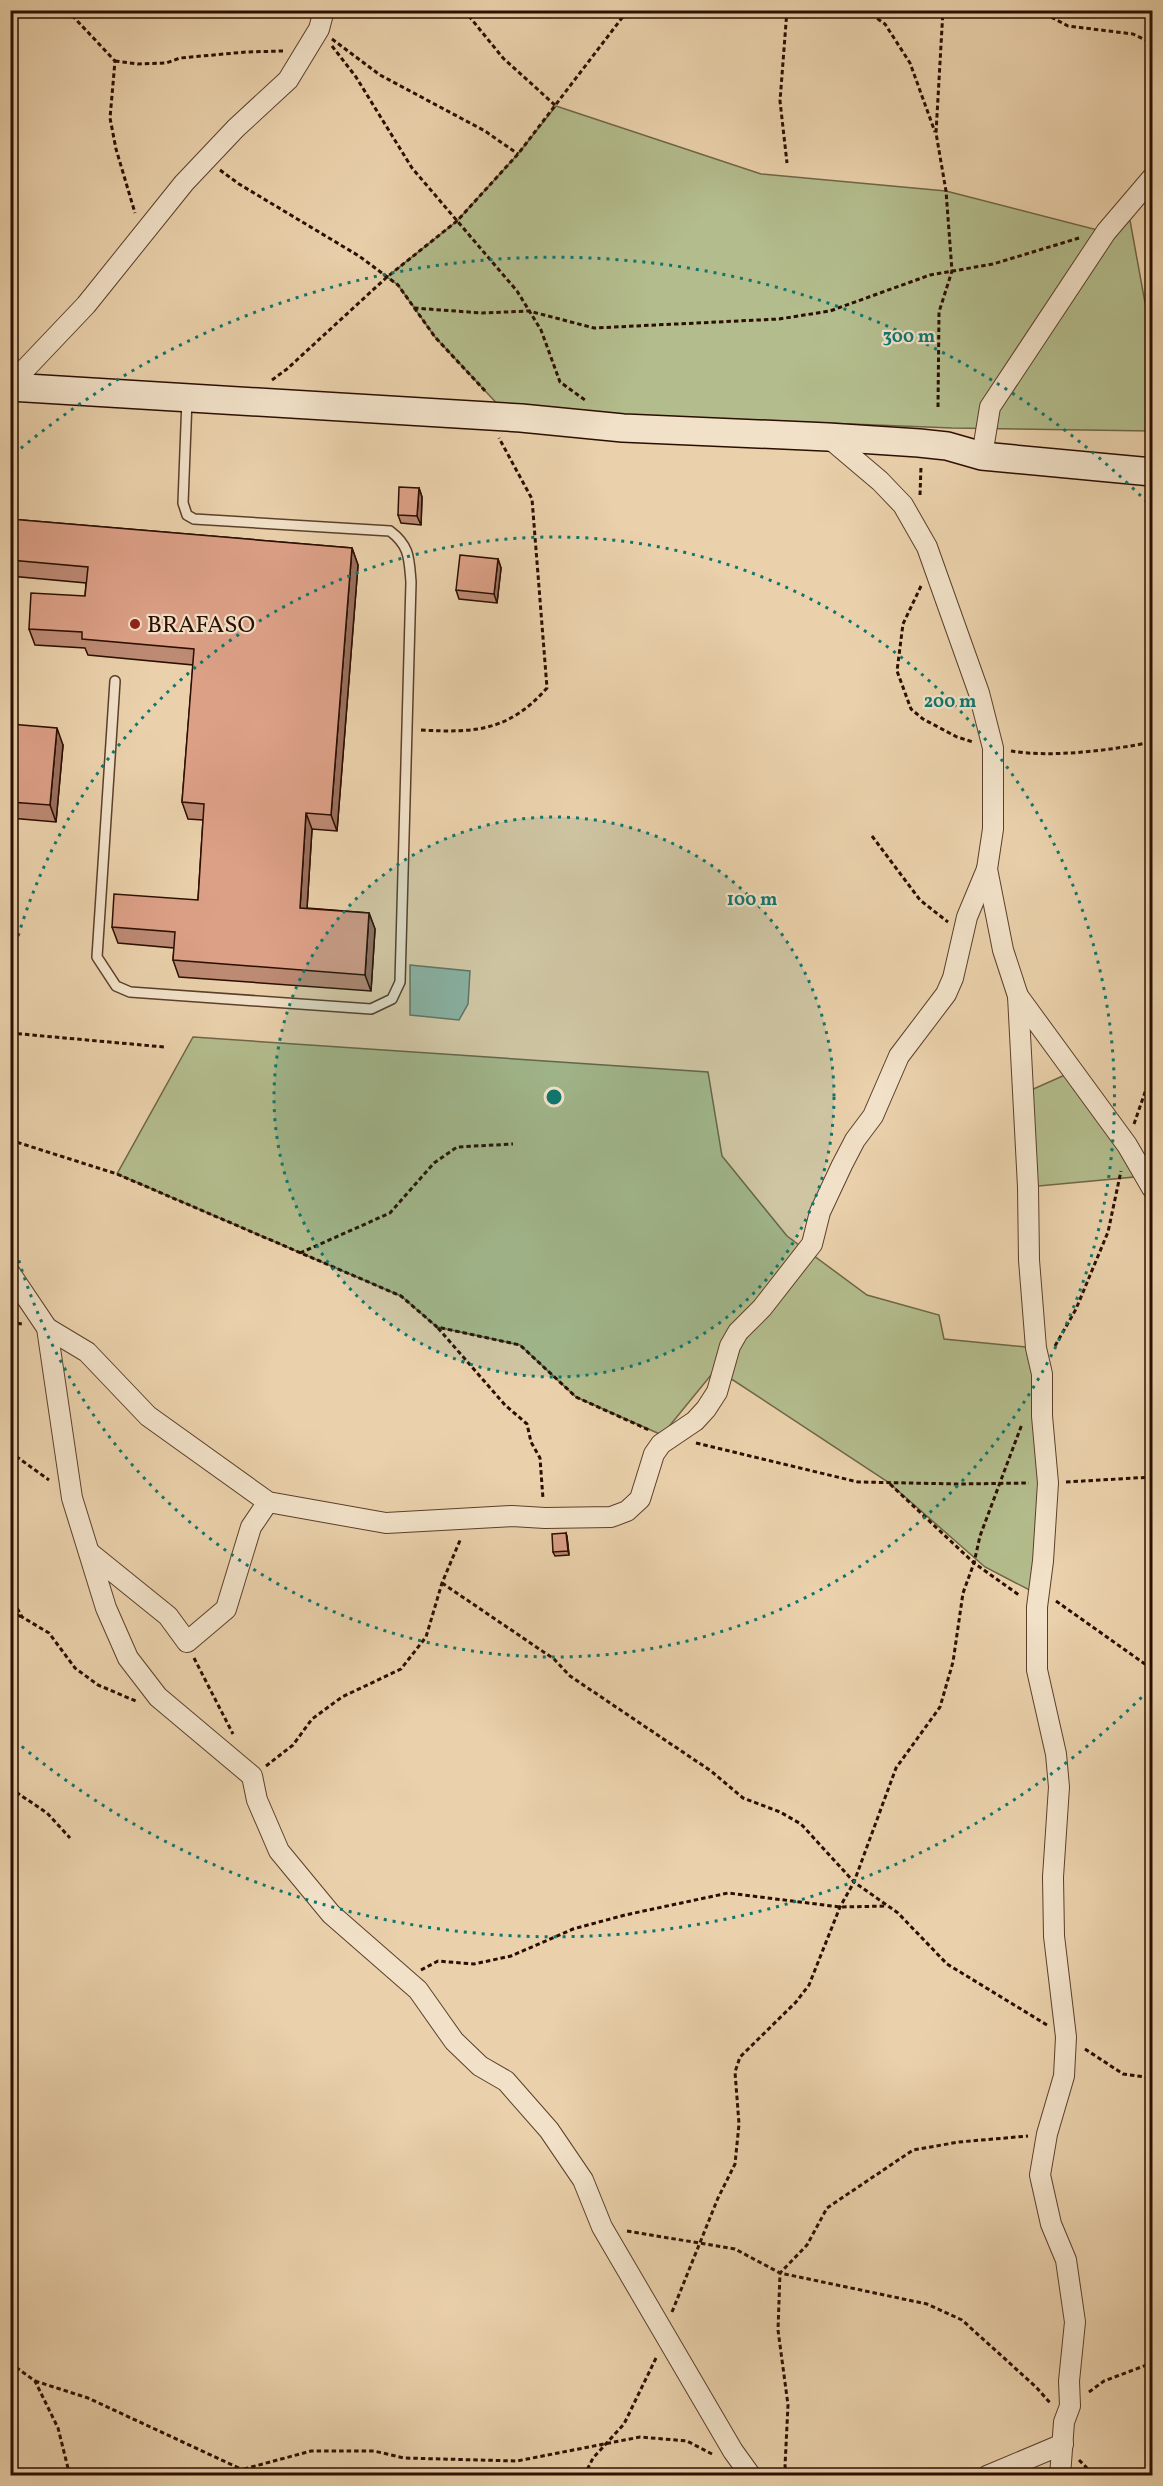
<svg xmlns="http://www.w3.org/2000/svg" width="1163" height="2486" viewBox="0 0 1163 2486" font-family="Vollkorn,serif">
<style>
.green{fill:#b3bc8c;stroke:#6f6546;stroke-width:1.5}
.water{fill:#98b7a6;stroke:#6c7364;stroke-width:1.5}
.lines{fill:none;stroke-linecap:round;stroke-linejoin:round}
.lane-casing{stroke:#5b3f2b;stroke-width:12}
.street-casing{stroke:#5b3f2b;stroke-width:22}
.secondary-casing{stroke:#2b0e00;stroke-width:30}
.path{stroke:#2b0e00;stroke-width:3;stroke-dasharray:4.5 3;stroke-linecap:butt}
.lane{stroke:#f1e1c8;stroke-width:9}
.street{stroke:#f1e1c8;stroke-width:20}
.secondary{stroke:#f1e1c8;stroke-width:27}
.wall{fill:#bd8a74;stroke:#2b0e00;stroke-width:1.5}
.shaded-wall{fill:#9a705e;stroke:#2b0e00;stroke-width:1.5}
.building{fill:#dca087;stroke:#2b0e00;stroke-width:1.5}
.ring{fill:none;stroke:#0f766e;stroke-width:3;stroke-dasharray:3 6}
.poi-dot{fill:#8f2418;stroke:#f1e1c8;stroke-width:2}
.labels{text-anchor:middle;stroke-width:4.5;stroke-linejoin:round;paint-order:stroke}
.poi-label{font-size:24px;fill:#2b0e00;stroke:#f1e1c8;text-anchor:start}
.centre{fill:#0f766e;stroke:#f1e1c8;stroke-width:3}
.ring-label{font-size:18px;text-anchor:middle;font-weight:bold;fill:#0f766e;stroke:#f1e1c8;stroke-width:4.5;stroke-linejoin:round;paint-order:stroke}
</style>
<rect width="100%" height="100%" fill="#ead1ab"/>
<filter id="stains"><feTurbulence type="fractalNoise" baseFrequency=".00333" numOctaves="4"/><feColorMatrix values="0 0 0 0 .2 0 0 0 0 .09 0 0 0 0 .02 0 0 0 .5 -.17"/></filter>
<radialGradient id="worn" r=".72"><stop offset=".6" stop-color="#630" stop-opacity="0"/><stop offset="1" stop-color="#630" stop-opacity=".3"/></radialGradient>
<!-- green -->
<g class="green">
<polygon points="556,106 761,174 946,191 1105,232 1129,215 1152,341 1152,431 952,428 503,410 435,337 398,285 387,277 457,221 518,154"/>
<polygon points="193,1037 708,1072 722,1156 787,1236 867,1295 939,1315 944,1339 1036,1348 1045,1598 985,1567 888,1482 733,1380 711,1375 662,1435 576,1397 520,1345 437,1327 401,1296 117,1174"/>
<polygon points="1074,1071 1145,1176 1028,1187 1022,1094"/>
</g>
<!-- water -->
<polygon class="water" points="410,965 470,971 468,1004 459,1020 410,1015"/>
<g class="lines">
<!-- lane casing -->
<g class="lane-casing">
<path id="lane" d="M115 681 97 957 116 986 130 992 371 1009 392 999 400 982 411 582C409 559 410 546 390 531L194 519 187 515 183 503 187 399"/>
</g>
<!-- street casing -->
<g class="street-casing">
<g id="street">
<polyline points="10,385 86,305 184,183 236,128 288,80 319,29 324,10"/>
<polyline points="828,437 880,481 903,505 927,547 979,693 993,748 993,829 987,869 1003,950 1018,996 1028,1187 1029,1260 1036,1348 1042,1374 1042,1416 1048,1483 1043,1561 1037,1607 1037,1670 1056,1754 1059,1787 1053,1877 1054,1936 1066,2037 1064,2076 1047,2134 1040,2175 1051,2224 1066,2260 1075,2322 1069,2381 1070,2406 1064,2422 1060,2476"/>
<polyline points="982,456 990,407 1106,232 1152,178"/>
<polyline points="1018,996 1127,1145 1152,1188"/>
<polyline points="10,1273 47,1328 72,1498 106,1608 128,1658 158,1697 252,1776 257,1800 279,1851 331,1914 418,1990 454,2041 480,2066 506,2081 549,2130 583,2180 602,2227 733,2451 751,2476"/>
<polyline points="47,1328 87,1352 148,1416 268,1502 386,1523 512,1516 545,1518 611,1517 627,1511 640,1499 654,1454 661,1444 695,1421 706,1409 717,1392 730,1346 738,1332 762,1308 812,1244 820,1212 842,1165 855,1140 873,1116 899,1056 946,994 953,978 967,917 987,869"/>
<polyline points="90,1553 168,1616 187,1642 226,1609 251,1527 268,1502"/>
<polyline points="987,2476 1063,2444"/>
</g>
</g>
<!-- secondary casing -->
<g class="secondary-casing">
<polyline id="secondary" points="10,387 521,418 623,428 828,437 919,443 947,446 982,456 1152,472"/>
</g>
<!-- path -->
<g class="path">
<polyline points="67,10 115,61 110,118 116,149 135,213"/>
<polyline points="464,10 503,58 556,106"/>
<polyline points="787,10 780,101 787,163"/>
<polyline points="865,10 885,24 910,63 935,132"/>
<polyline points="1038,10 1068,26 1133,34 1152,43"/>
<polyline points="10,26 24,10"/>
<polyline points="332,39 380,75 485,131 518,154"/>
<polyline points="332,46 356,77 412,168 517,291 541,330 560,382 585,400"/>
<polyline points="115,61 138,64 166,63 180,58 246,52 283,51"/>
<polyline points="220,170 239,184 359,256 398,285 435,337 487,393"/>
<polyline points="414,308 482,313 529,311 594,328 779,319 830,311 930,275 993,264 1079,238"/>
<polyline points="272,380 287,369 387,277 457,221 518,154 628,10"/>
<polyline points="938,407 939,312 952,271 946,191 936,133 943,10"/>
<polyline points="920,495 921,466"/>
<polyline points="921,586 903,624 897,671 911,709 923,719 957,737 973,742"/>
<path d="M421 730C476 733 509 731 547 688L532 499 499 438"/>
<path d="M1011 751C1052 758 1112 750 1152 742"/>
<polyline points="872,836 920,900 948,922"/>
<polyline points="10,1033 164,1047"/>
<polyline points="1134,1124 1152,1072"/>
<polyline points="10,1140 117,1174 401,1296 437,1327 520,1345 576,1397 649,1430"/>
<polyline points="300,1253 390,1213 434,1163 457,1147 513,1144"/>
<polyline points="10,1322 22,1324"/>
<polyline points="438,1328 505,1405 527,1424 531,1442 540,1458 543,1499"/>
<polyline points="1055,1346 1076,1309 1108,1232 1121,1171"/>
<polyline points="696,1443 858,1482 958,1484 1029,1483"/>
<polyline points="10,1452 49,1480"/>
<polyline points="1066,1482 1152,1477"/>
<polyline points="890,1484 974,1563 1019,1595"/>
<polyline points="442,1583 554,1659 570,1676 711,1771 743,1798 780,1812 801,1824 854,1882 898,1913 947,1964 1047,2025"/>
<polyline points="10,1595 22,1617 49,1633 75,1668 98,1685 138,1702"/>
<polyline points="1056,1601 1152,1669"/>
<polyline points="10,1612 22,1617"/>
<polyline points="194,1658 233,1734"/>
<polyline points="266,1766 293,1745 312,1719 342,1697 401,1669 426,1637 442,1583 461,1538"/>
<polyline points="10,1788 47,1813 70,1838"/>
<polyline points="421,1970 438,1961 474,1964 511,1956 573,1929 625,1915 728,1893 840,1907 887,1906"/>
<polyline points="1085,2049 1123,2074 1152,2078"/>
<polyline points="627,2231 735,2249 780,2273 927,2304 962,2320 1036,2387 1051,2404"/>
<polyline points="672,2312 718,2198 735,2164 739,2124 735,2072 740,2057 796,2002 809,1985 840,1907 854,1882 896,1768 940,1707 953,1662 963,1593 974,1563 980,1536 1022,1424"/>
<polyline points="10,2363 35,2381 58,2428 70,2476"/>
<polyline points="35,2381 88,2398 256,2476"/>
<polyline points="1089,2392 1104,2381 1152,2363"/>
<polyline points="1079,2460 1095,2476"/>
<polyline points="244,2469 311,2451 374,2451 404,2458 517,2461 640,2437 687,2441 712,2454"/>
<polyline points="584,2476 593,2458 624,2424 656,2358"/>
<polyline points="787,2476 785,2466 788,2405 778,2330 780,2273 807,2245 827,2208 913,2150 959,2142 1028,2136"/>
</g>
<!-- lane -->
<use href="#lane" class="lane"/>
<!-- street -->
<use href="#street" class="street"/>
<!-- secondary -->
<use href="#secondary" class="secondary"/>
</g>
<!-- wall -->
<g class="wall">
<polygon points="419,488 422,497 421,525 401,523 398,515"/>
<polygon points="10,519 352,548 358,565 337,831 312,829 307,908 369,913 375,929 371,991 179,977 173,960 174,948 118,943 112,927 198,900 203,820 188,819 182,802 193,665 88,655 85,648 35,645 29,629 85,596 86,583 10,576"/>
<polygon points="498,559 501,568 497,603 459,599 456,590"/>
<polygon points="10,724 63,745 56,822 10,818"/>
<polygon points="566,1533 567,1537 569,1555 555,1556 553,1552"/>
</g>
<!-- shaded-wall -->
<g class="shaded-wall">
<polygon points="419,488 422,497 421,525 417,516"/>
<polygon points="352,548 358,565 337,831 331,815"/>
<polygon points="498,559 501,568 497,603 494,594"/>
<polygon points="57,728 63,745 56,822 50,805"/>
<polygon points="306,813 312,829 306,924 300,908"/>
<polygon points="369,913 375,929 371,991 365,975"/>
<polygon points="566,1533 567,1537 569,1555 568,1551"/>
</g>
<!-- building -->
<g class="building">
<polygon points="399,487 419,488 417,516 398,515"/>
<polygon points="10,519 352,548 331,815 306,813 300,908 369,913 365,975 173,960 175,932 112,927 114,894 198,900 204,804 182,802 194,649 82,639 82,632 29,629 31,593 85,596 88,567 10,560"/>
<polygon points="460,555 498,559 494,594 456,590"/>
<polygon points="10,724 57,728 50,805 10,802"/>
<polygon points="566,1533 568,1551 553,1552 552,1534"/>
</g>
<!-- distance rings -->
<circle cx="554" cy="1097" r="280" fill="#0f766e" fill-opacity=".12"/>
<g class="ring">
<circle cx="554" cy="1097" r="280"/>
<path d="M11 962A560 560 0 1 1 11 1232"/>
<path d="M1148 1691A840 840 0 0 1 14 1740M14 454A840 840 0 0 1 1148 503"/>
</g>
<!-- markers -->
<circle class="poi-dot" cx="135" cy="624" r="6"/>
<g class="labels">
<!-- poi labels -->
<g class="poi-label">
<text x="147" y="632">BRAFASO</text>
</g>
</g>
<circle cx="554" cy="1097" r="9" class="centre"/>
<g class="ring-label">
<text x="909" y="342">300 m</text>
<text x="950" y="707">200 m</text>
<text x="752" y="905">100 m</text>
</g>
<!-- margin -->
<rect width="1163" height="2486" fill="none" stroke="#ead1ab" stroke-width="36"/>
<rect x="12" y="12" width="1139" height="2462" fill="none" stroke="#2b0e00" stroke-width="3"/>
<rect x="18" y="18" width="1127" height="2450" fill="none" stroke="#2b0e00" stroke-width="1.5"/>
<rect width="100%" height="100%" filter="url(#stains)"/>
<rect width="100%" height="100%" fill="url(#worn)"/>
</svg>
